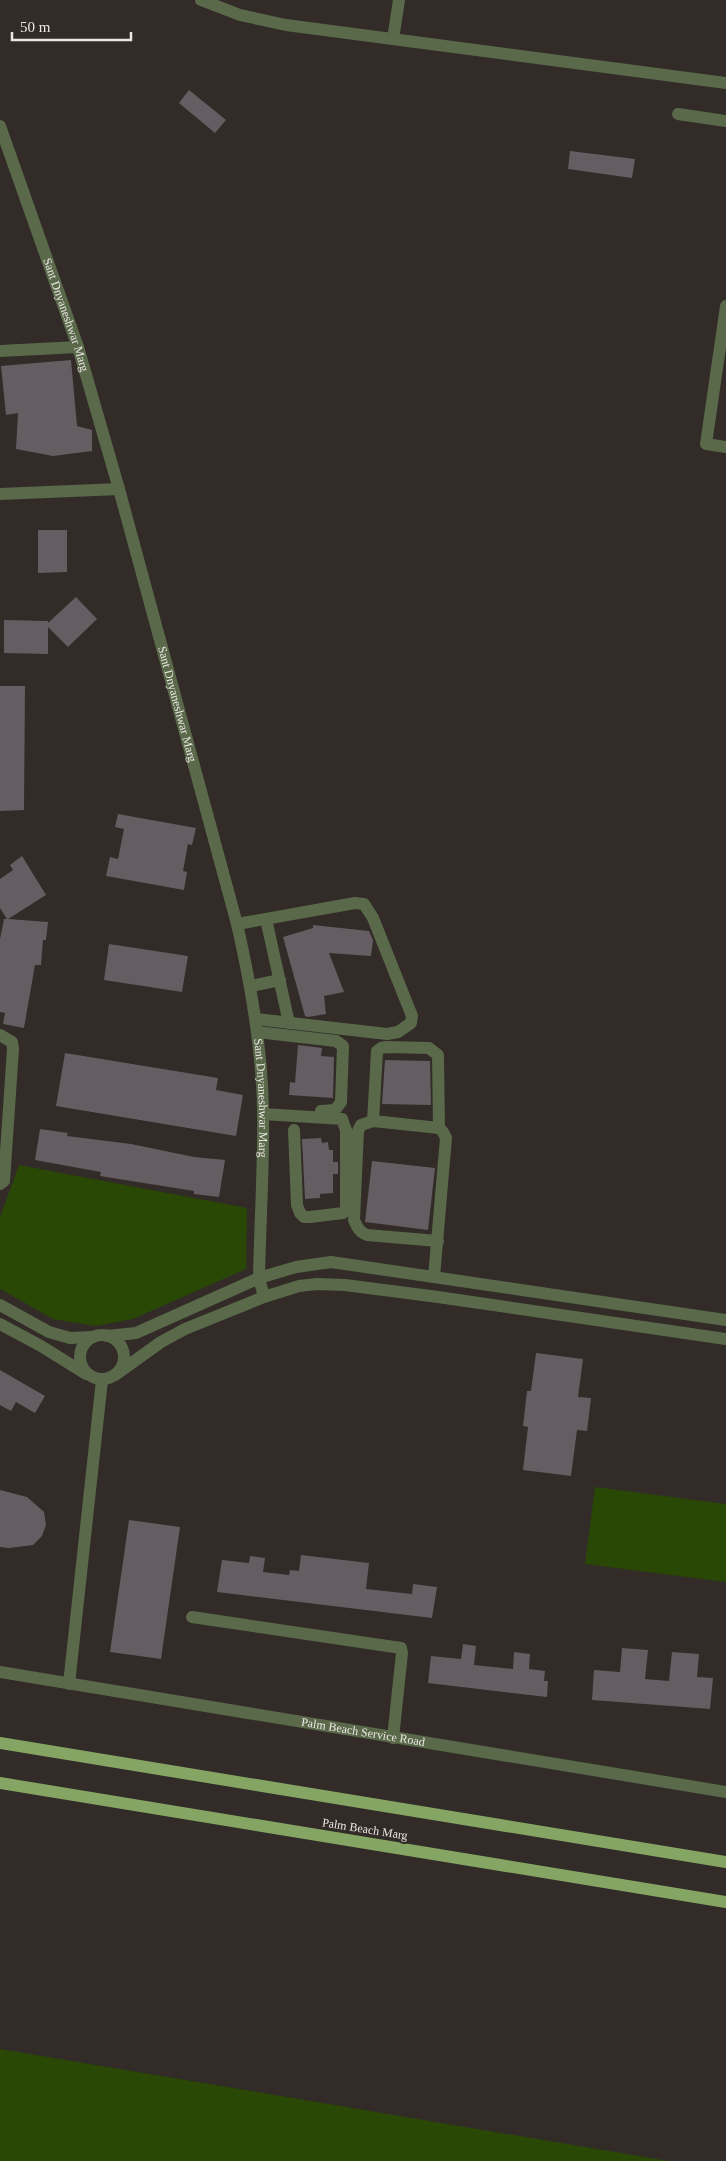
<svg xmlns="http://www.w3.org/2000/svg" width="726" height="2161" viewBox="0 0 726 2161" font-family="'Times New Roman',serif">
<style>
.green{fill:#294805}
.building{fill:#655d61}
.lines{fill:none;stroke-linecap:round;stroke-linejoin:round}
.minor{stroke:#59694a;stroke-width:12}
.major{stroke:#84a563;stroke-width:12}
.labels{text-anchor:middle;stroke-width:4.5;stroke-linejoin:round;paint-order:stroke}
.street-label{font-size:12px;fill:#ece7e4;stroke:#322b27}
</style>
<rect width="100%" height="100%" fill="#322b27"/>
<!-- green -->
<g class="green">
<polygon points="19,1165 247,1208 246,1269 133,1319 95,1326 53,1319 0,1289 0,1217"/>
<polygon points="595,1487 726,1504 726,1582 585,1564"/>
<polygon points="0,2049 669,2161 0,2161"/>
</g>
<!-- building -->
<g class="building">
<polygon points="189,90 226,120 215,133 179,103"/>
<polygon points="570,151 635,159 632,178 568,169"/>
<polygon points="71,360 77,426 92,430 92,451 53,456 16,449 18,413 6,415 1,366"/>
<polygon points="38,530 67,530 67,572 38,573"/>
<polygon points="76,597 97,619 68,647 48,627 48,654 4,653 4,620 48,621 48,623"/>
<polygon points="0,686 25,686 24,810 0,811"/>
<polygon points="118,814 196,828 192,845 188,844 183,871 187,872 184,890 106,876 110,857 118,859 124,829 115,827"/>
<polygon points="22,856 46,895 8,919 48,922 46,940 43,940 41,965 35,965 24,1028 3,1024 5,1013 0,1012 0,939 4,919 7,919 0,908 0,879 13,870 10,865"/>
<polygon points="313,925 369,931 373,940 371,956 329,953 344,992 324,996 326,1014 308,1017 305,1016 283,937 313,928"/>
<polygon points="109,944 188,956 182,992 104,980"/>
<polygon points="298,1045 322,1048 321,1056 334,1057 333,1098 289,1095 290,1082 295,1083"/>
<polygon points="65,1053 218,1078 216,1090 243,1095 236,1136 56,1106"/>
<polygon points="385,1060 430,1061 431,1105 382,1104"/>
<polygon points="40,1129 68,1133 67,1136 131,1144 194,1157 225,1160 219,1197 194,1194 194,1191 100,1176 101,1172 35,1160"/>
<polygon points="321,1138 322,1143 328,1142 329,1150 333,1150 333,1162 338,1162 338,1174 333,1174 333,1193 320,1194 320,1198 305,1199 302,1139"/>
<polygon points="372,1161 435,1168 428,1230 365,1222"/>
<polygon points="536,1353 583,1359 578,1397 591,1398 587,1431 577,1430 571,1476 523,1470 528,1427 523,1426 527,1391 531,1391"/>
<polygon points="0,1370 45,1396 35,1413 16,1402 11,1411 0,1405"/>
<polygon points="0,1490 27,1497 44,1512 46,1525 42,1536 33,1545 9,1548 0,1547"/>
<polygon points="129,1520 180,1527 161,1659 110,1652"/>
<polygon points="301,1555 369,1563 366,1589 412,1594 413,1584 437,1587 432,1618 217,1592 222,1560 249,1563 250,1556 265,1558 263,1572 289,1575 290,1570 299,1571"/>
<polygon points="463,1644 476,1646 474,1665 513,1669 514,1652 530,1654 529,1669 545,1671 544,1681 548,1681 547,1697 428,1683 431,1656 461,1659"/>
<polygon points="622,1648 648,1650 645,1679 669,1681 672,1652 699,1654 697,1677 713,1678 710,1709 592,1700 594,1670 620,1672"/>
</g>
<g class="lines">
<!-- minor -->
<g class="minor">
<polyline points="201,0 240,15 286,25 726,83"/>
<polyline points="393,39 399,0"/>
<polyline points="678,114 726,121"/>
<path id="s1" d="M0 126 78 347 119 489 237 924C251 985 262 1047 263 1110 264 1166 260 1222 259 1278L264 1297"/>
<polyline points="726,306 706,444 726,447"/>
<polyline points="0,351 78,347"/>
<polyline points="0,494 119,489"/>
<polyline points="266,919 289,1023"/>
<polyline points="237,924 355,903 364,904 373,918 412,1016 411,1023 398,1032 387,1034 256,1019"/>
<polyline points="251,986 280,980"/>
<polyline points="257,1032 336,1041 343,1046 341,1102 335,1110 321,1111"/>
<polyline points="0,1035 12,1042 13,1049 4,1181 0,1184"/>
<polyline points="263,1114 342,1119 346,1130 346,1210 343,1213 310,1217 304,1217 300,1213 297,1205 294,1130"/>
<polyline points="373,1121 377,1051 381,1048 386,1047 429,1048 438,1055 439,1128"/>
<path d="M434 1277 446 1138 443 1132 439 1128 373 1121 361 1125 358 1131 354 1220C357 1227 359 1232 367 1235L438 1241"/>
<polyline points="0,1305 49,1332 70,1338 93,1337"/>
<polyline points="0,1324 41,1346 86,1374"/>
<circle cx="102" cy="1357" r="22"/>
<polyline points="107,1336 136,1333 259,1278 296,1267 331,1262 726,1320"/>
<polyline points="115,1375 161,1342 185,1329 264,1297 299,1286 317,1284 345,1285 438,1297 726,1339"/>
<polyline points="192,1617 401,1648 402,1653 393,1738"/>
<path id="s2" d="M0 1672 726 1792"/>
<polyline points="69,1684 102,1380"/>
</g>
<!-- major -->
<g class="major">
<polyline points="0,1743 726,1862"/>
<polyline points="0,1783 726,1902"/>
</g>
</g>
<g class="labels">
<!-- street labels -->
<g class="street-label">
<text dy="4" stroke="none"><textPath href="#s1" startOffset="200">Sant Dnyaneshwar Marg</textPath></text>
<text dy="4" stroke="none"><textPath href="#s1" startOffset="605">Sant Dnyaneshwar Marg</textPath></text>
<text dy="4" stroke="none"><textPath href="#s1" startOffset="1009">Sant Dnyaneshwar Marg</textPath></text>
<text dy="4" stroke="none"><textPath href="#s2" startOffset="368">Palm Beach Service Road</textPath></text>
<text transform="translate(365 1829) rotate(9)" y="4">Palm Beach Marg</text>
</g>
</g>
<!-- scale -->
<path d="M12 32v8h119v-8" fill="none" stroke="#ece7e4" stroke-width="2.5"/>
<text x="20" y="32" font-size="15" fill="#ece7e4" stroke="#322b27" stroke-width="4" paint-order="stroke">50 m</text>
</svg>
